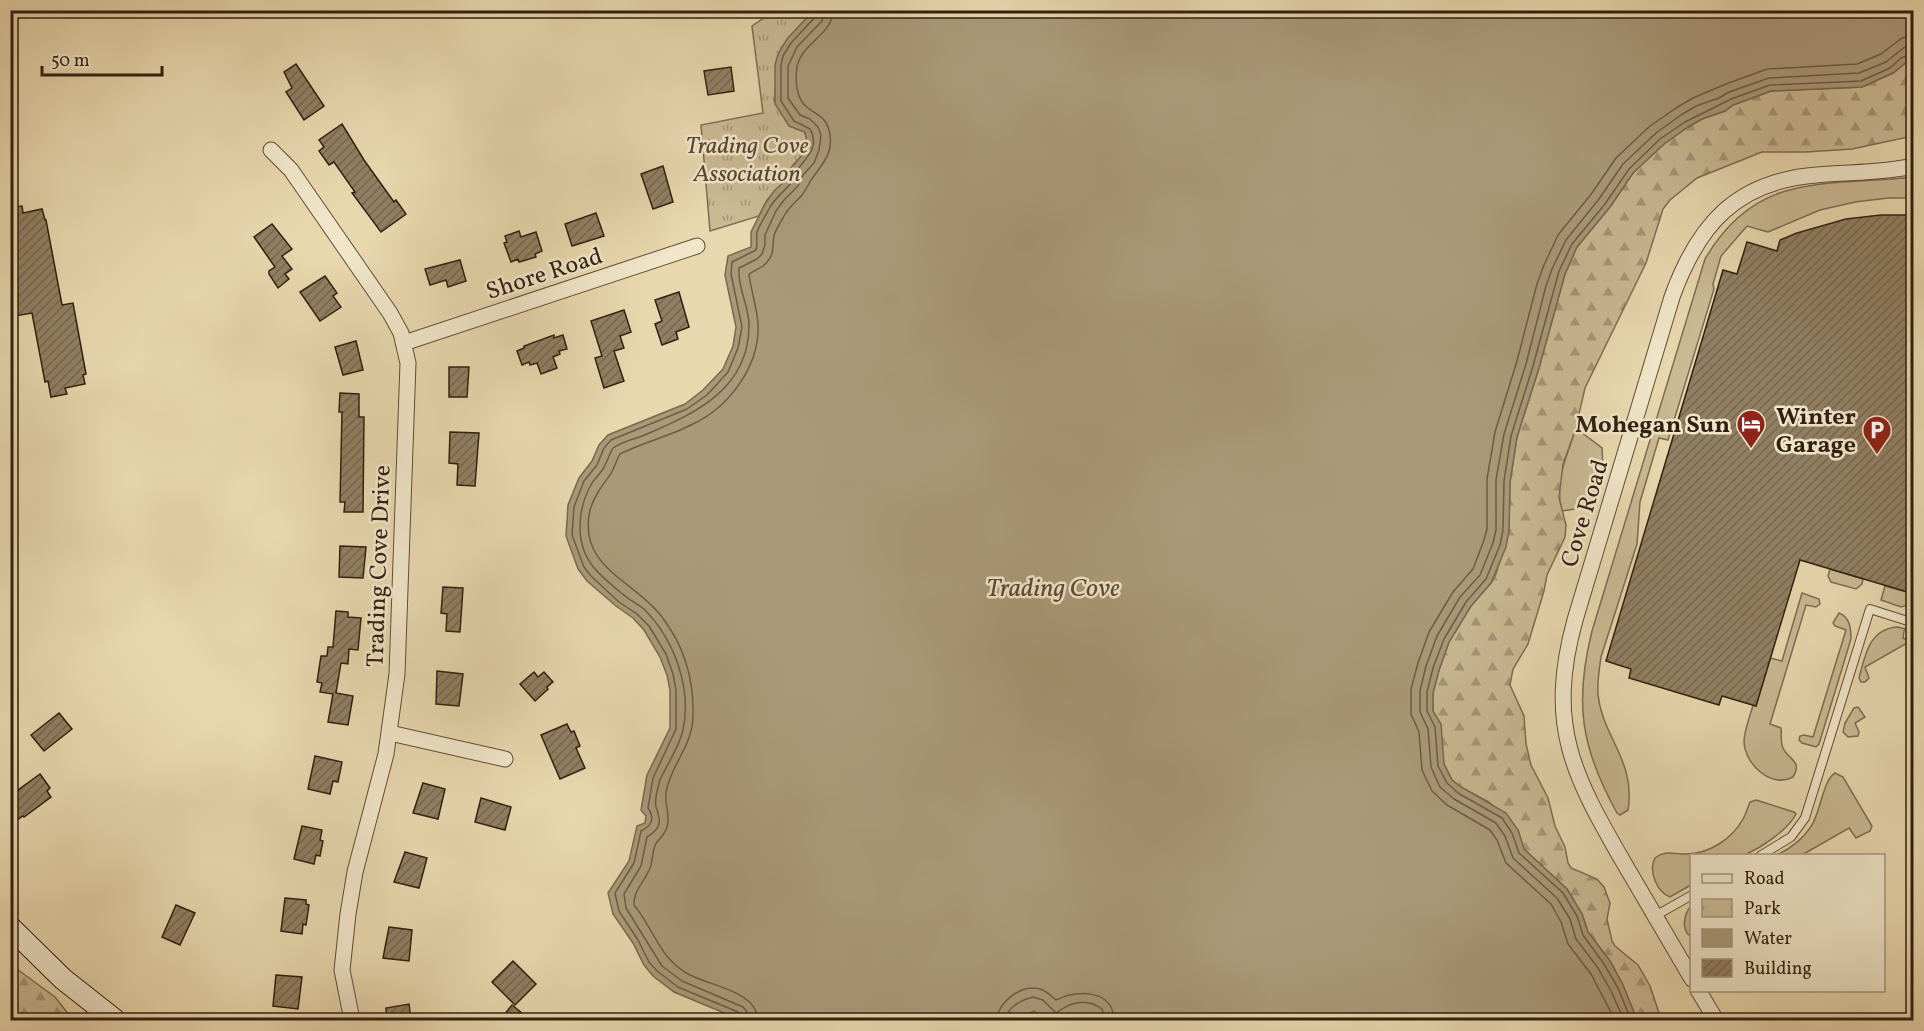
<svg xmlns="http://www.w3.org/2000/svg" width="1924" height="1031" viewBox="0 0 1924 1031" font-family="Vollkorn,serif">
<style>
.grass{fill:#cab993;stroke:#7e6c52;stroke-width:1.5}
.forest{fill:url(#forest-firs);stroke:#7e6c52;stroke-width:1.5}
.park{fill:url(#park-tufts);stroke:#7e6c52;stroke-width:1.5}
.water{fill:#aa9979;stroke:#7a684f;stroke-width:1.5}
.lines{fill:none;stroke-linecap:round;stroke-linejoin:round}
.shore{stroke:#6e5c45;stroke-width:1.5}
.building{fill:url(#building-hatch);stroke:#311f11;stroke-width:1.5}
.service-casing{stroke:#5f4d38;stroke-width:10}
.minor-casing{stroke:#5f4d38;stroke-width:17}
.secondary-casing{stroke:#311f11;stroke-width:23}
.service{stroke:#f1e6ca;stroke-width:8}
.minor{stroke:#f1e6ca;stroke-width:15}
.secondary{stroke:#f1e6ca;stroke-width:21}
.labels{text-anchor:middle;stroke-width:5;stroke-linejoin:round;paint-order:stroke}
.park-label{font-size:24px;font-style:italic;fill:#574632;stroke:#f1e6ca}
.street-label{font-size:24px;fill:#311f11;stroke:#f1e6ca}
.poi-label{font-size:24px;font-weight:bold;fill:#311f11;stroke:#f1e6ca;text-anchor:end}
.water-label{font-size:26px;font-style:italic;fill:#5b4a35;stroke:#f1e6ca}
</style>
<defs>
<pattern id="forest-firs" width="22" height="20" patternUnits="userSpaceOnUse" patternTransform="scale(1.5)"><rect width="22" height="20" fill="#cab993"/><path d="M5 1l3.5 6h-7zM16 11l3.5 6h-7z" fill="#a59677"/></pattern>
<pattern id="park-tufts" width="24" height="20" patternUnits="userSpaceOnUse" patternTransform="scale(1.5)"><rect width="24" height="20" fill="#cab993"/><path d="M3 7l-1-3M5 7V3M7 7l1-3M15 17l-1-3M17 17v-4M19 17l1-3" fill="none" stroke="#a59677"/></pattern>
<pattern id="building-hatch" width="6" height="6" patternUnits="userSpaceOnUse" patternTransform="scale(1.5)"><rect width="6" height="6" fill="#917f63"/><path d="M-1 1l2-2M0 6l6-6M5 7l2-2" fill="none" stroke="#776750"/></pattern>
</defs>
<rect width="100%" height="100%" fill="#e9d8ae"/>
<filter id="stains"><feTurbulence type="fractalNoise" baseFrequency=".00333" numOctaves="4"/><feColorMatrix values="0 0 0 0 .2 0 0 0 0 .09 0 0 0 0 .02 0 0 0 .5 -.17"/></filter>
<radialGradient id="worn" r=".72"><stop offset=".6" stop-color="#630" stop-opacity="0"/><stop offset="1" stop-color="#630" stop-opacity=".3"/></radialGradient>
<!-- grass -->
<g class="grass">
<path d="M1913 177V198H1888L1855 202 1820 210 1768 232 1747 226 1721 256 1713 284 1714 289 1668 440 1659 438 1640 502 1637 544 1601 657C1599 670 1597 682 1598 695 1603 738 1636 761 1628 810L1620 815 1617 813C1581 748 1574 703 1592 631L1705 259C1757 170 1825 187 1913 177Z"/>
<path d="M1577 423 1581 432 1602 448 1603 467 1593 501 1575 509 1562 511C1553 478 1569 454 1577 423Z"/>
<polygon points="1830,569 1863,579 1862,584 1856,589 1831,582 1828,576"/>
<polygon points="1885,586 1911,593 1908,605 1901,607 1881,600"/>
<path d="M1802 593 1819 599 1820 604 1816 607 1806 605 1770 724 1781 728C1782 735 1780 741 1783 748 1788 760 1803 760 1793 777 1771 789 1745 764 1744 742 1744 730 1750 717 1753 705L1756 706 1770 658 1782 661Z"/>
<path d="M1839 613C1850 617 1851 629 1851 639L1819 744 1816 747 1802 743 1799 740 1800 736 1804 735 1813 737 1846 630 1835 626 1833 623Z"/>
<path d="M1897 627 1906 629 1904 631 1903 638 1913 643V652L1907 643 1865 667 1869 678 1865 682H1861L1859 678C1865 656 1869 629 1897 627Z"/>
<polygon points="1858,707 1865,717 1855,723 1859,732 1858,736 1848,737 1843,732 1845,723 1854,708"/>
<path d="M1835 773 1843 777 1872 826 1870 831 1856 838 1849 828 1802 855H1777C1789 849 1802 840 1810 828 1821 814 1822 781 1835 773Z"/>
<path d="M1756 800 1794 812 1796 814C1788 830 1761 848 1744 855 1732 859 1705 856 1692 856L1691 885 1670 897C1657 892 1648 871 1655 858 1665 850 1673 854 1686 854 1709 854 1732 839 1743 819 1746 814 1748 807 1750 802Z"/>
<path d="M1691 906 1692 936H1690C1681 929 1684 914 1691 906Z"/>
</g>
<!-- forest -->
<g class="forest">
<polygon points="1913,57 1913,136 1852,149 1806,152 1762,152 1697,178 1670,200 1663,209 1646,263 1585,388 1575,431 1563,464 1559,498 1566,525 1565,537 1547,575 1544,591 1528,644 1513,669 1510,685 1524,716 1526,744 1531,765 1548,798 1555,826 1565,847 1568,863 1571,868 1597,879 1604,887 1610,903 1607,919 1612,941 1615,946 1638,965 1650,986 1659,1013 1666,1020 1637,1020 1623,985 1610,961 1588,932 1582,914 1567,889 1524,849 1518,830 1489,802 1461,787 1452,780 1444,764 1433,711 1433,693 1439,670 1449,642 1471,606 1491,583 1496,574 1509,531 1510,482 1517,437 1539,368 1565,274 1577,247 1610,207 1633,173 1664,144 1688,127 1702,119 1725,111 1733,105 1771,91 1862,87 1893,73"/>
<polygon points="10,964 55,997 73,1020 11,1020"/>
</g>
<!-- park -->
<polygon class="park" points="774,11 813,11 781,48 774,100 789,126 805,132 807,142 802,156 793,165 786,180 767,200 759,216 710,231 701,125 763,113 752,26"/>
<!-- water -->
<path class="water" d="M814 10 1913 11V57L1893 73 1862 87 1771 91 1733 105 1725 111 1702 119 1688 127 1664 144 1633 173 1610 207 1577 247 1565 274 1539 368 1517 437 1510 482 1509 531 1506 547 1491 583 1471 606 1449 642 1439 670 1433 693V711L1441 724 1444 764 1452 780 1461 787 1506 813 1518 830 1524 849 1567 889 1582 914 1588 932 1610 961 1623 985 1637 1020H1097C1082 1013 1079 1017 1064 1020 1058 1022 1051 1020 1044 1020L1034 1011 1015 1020H741L674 992 653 976 644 965 633 943 613 914 608 893 629 861 637 826 645 823 646 816 641 810 647 775 670 728V690L667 675 660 657 644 630 633 618 616 606 587 581 578 569 566 536 568 505 579 478 592 461 599 445 608 435 685 404 703 390 723 369 733 346 736 327 725 275 728 256 751 247V232L765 204 774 191 786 180 791 168 804 153 807 142 805 132 789 126 775 104V65L778 54 787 39Z"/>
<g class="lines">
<!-- shore -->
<g class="shore">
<path d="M741 1020 738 1012 678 987 657 971 649 962 638 940 619 911 615 893 634 863 641 831C652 826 655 818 648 808L653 778 676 729V690L673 674 666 654 649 626 637 614 619 602 591 576 584 567 572 535 574 507 584 481 597 465 604 448 611 440 687 409 707 395 728 372 738 348 742 327 731 274 732 262 756 250C758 244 756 238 757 232 760 224 766 215 770 207 776 197 785 191 791 183 794 179 794 174 797 170 807 157 820 147 810 129L794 121 781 101V65L783 56 791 43 816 16 817 10"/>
<path d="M749 1020 747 1012 743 1007 682 981 662 966 626 908 624 894 641 866 647 837C662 828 661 821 656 807 654 800 658 787 660 780 667 764 679 748 683 730 692 688 674 639 644 609 638 604 631 601 625 596 615 588 603 578 595 569 574 545 577 509 592 483 595 478 600 474 603 469 607 462 609 455 613 448 623 441 636 439 647 434 696 413 748 389 749 327 750 307 737 288 739 268L757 259 762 254 765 245V235L776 211 784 200 798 186 803 175 814 163 819 150 821 135 818 127 810 119 800 115 788 98V66L797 47 822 21 824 10"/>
<path d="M758 1020C757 991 710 986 688 974 659 958 654 929 634 905 633 891 645 881 650 868 653 861 652 848 657 842 661 837 665 834 667 827 671 815 664 804 666 792 671 764 693 746 693 715 694 679 684 646 662 617 636 581 577 568 590 510 594 496 602 486 610 475 614 469 616 461 620 454 642 443 670 436 693 424 729 407 760 366 758 324 757 307 751 291 749 274 755 270 763 268 767 262 775 254 772 245 774 236 775 230 781 222 784 216 789 207 796 202 802 195 806 190 808 185 811 180 822 164 835 153 829 130 826 117 817 115 808 108 796 100 795 80 797 67 801 43 833 35 833 10"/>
<path d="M997 1020C998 1002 1021 984 1040 989 1047 991 1051 996 1056 1000 1078 990 1113 989 1114 1020"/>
<path d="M1006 1020C1007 1007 1021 1000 1033 997L1043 1000 1056 1013C1069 1003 1086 997 1102 1009L1105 1020"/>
<polyline points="1615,1020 1591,974 1568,944 1561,922 1551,904 1506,863 1497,840 1490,830 1447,805 1432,791 1422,770 1419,732 1411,714 1411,689 1418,663 1429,632 1453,592 1473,569 1484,540 1487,529 1487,479 1495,432 1517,361 1537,284 1544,265 1558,235 1592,193 1616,158 1650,126 1676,108 1693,98 1726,84 1767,69 1857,64 1881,54 1902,38 1914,36"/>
<polyline points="1624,1020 1611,991 1598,968 1576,939 1570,919 1557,898 1513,858 1505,836 1496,823 1454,799 1440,787 1431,767 1428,729 1420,712 1420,691 1426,666 1437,636 1460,597 1480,575 1493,543 1496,530 1496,480 1504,434 1526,364 1546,286 1552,269 1566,240 1599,199 1623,164 1656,133 1681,115 1696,106 1719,98 1729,92 1769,78 1859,73 1886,62 1906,46 1914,45"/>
<polyline points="1631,1020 1618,988 1604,964 1583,935 1577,916 1563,893 1519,853 1512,833 1502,818 1458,793 1447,783 1438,766 1435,727 1427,711 1427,692 1433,668 1444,639 1466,602 1486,579 1500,545 1503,530 1504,481 1511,436 1533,366 1559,271 1572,244 1605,204 1629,169 1660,139 1685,122 1731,99 1770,85 1861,81 1890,68 1901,58 1914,53"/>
</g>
</g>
<!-- building -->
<g class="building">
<polygon points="296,64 324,106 304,120 286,92 292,88 284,72"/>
<polygon points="731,67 734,91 708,95 704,71"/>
<polygon points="342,124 364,160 394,202 396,200 406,214 381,232 352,193 355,192 334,162 329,165 319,151 324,147 319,140"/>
<polygon points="663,166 673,202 653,209 641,174"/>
<polygon points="22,206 23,213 42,209 45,220 46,220 62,305 73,303 86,374 83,375 85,384 65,388 67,394 51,397 48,381 45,382 32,313 15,316 11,297 18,295 10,255 10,208"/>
<polygon points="596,213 604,236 572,246 565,224"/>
<polygon points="1881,215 1914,215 1914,594 1800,560 1756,706 1722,696 1719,705 1629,678 1631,669 1606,661 1723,270 1737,274 1747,242 1777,251 1780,240 1797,233 1846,219"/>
<polygon points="272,224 292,249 282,256 292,269 285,274 289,279 278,288 269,274 269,271 275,267 254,237"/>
<polygon points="519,231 521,237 536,232 542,251 535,254 536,257 519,262 518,259 511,262 504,243 507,242 505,236"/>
<polygon points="460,260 466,281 448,287 446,280 430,285 425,269"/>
<polygon points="325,276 337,293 333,296 341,307 320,321 300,292"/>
<polygon points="679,292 689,327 676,332 678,339 662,345 655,324 662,321 655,300"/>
<polygon points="624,310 631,332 620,336 624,348 614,351 624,381 604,388 595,358 602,356 591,321"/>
<polygon points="554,335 554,338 563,335 567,349 559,351 560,354 553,357 557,368 541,374 537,363 530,365 529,362 522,365 517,351 524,348 524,346"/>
<polygon points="356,341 363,370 343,375 335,347"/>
<polygon points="449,367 469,367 467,397 449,397"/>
<polygon points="340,393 359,394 359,417 364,417 363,512 344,512 345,502 340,502 342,412 339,412"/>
<polygon points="450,432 479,433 475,486 457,485 458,464 449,463"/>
<polygon points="340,546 366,547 363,578 339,577"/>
<polygon points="443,587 463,588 460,632 446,631 447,614 441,613"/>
<polygon points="336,611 348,612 348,617 361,618 358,650 349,649 348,664 341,663 336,693 353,696 348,725 328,722 333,694 320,692 322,683 317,682 321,656 327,656 328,647 333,647"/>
<polygon points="437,671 463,674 459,706 436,704"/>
<polygon points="534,672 538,677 544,672 553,682 547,687 548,689 535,701 520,684"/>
<polygon points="59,713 72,729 44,751 31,735"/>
<polygon points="567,724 571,732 574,731 580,746 576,748 585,768 560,779 541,735"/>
<polygon points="315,756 342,762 338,782 333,781 330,794 308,789"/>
<polygon points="40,774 50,788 47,791 51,797 24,817 23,816 17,820 10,812 10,796"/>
<polygon points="423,783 445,789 438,819 413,813"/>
<polygon points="481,798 511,807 505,830 475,822"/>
<polygon points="302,826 322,830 320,840 323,841 320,856 316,855 314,864 294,859"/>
<polygon points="405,852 427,858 419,888 394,882"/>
<polygon points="285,898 306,900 306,904 309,905 306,925 303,924 302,934 281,931"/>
<polygon points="176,905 195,913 180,945 162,937"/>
<polygon points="389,927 412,930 409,961 383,958"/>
<polygon points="513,961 536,984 515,1005 492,982"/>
<polygon points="276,975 302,977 298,1009 273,1006"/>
<polygon points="409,1004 411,1020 387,1020 386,1008"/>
<polygon points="512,1005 522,1013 515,1020 511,1020 504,1015"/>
</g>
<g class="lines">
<!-- service casing -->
<g class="service-casing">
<g id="service">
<polyline points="1760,856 1791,837 1805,818 1870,609 1914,623"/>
<polyline points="1655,916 1692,895"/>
</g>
</g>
<!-- minor casing -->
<g class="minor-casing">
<g id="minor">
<polyline points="271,150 291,170 390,313 401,333 408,363 397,674 386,754 355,872 348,914 342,970 352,1020"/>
<polyline points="404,343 697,246"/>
<polyline points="390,733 505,759"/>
<path d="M1692 979C1669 940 1647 902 1624 863 1573 775 1546 725 1575 620L1672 297C1698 225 1736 181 1817 175 1849 172 1882 173 1914 166"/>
<polyline points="1698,990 1716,1020"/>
</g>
</g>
<!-- secondary casing -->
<g class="secondary-casing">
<polyline id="secondary" points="10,927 63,979 115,1020"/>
</g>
<!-- service -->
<use href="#service" class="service"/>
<!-- minor -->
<use href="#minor" class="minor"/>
<!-- secondary -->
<use href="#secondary" class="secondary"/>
</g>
<!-- icons -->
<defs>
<g id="hotel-pin" transform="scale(1.5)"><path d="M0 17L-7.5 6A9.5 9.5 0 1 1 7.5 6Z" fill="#8f2418" stroke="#f1e6ca"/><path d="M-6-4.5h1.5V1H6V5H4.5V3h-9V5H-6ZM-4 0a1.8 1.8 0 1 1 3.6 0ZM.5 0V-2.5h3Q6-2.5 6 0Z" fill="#fff"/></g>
<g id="parking-pin" transform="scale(1.5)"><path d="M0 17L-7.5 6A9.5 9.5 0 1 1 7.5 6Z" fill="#8f2418" stroke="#f1e6ca"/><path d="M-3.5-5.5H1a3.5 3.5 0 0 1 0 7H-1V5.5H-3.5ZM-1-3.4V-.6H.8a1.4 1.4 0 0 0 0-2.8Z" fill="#fff"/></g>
</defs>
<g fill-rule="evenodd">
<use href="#hotel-pin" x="1751" y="424"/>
<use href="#parking-pin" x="1877" y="430"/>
</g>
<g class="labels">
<!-- park labels -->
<g class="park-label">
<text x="747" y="153">Trading Cove<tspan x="747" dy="28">Association</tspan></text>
</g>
<!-- street labels -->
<g class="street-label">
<text transform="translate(544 273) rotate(-18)" y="8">Shore Road</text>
<text transform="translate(1584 513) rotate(-73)" y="8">Cove Road</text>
<text transform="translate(378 566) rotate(-88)" y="8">Trading Cove Drive</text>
</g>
<!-- poi labels -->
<g class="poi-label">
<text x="1856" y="424">Winter<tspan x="1856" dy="28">Garage</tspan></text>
<text x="1730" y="432">Mohegan Sun</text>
</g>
<!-- water labels -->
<g class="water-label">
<text x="1053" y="596">Trading Cove</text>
</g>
</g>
<!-- margin -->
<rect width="1924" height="1031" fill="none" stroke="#e9d8ae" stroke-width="36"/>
<rect x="12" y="12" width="1900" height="1007" fill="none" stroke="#311f11" stroke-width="3"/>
<rect x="18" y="18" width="1888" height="995" fill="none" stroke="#311f11" stroke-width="1.5"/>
<!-- legend -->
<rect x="1690" y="854" width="195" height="138" fill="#f1e6ca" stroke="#a49680" stroke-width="1.5"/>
<rect x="1702" y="874" width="30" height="9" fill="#f1e6ca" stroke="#a49680" stroke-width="1.5"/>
<text x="1744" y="884" font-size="18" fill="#311f11">Road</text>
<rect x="1702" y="899" width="30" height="18" fill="url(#park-tufts)" stroke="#a49680" stroke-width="1.5"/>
<text x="1744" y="914" font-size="18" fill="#311f11">Park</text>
<rect x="1702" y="929" width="30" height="18" fill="#aa9979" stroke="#a49680" stroke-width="1.5"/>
<text x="1744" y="944" font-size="18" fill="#311f11">Water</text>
<rect x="1702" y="959" width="30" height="18" fill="url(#building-hatch)" stroke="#a49680" stroke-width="1.5"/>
<text x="1744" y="974" font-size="18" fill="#311f11">Building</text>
<!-- scale -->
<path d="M42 66v9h120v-9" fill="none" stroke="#311f11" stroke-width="3"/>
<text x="51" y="66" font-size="18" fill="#311f11" stroke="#f1e6ca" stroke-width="4.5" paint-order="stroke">50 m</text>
<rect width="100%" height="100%" filter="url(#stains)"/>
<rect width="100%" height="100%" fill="url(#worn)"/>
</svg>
